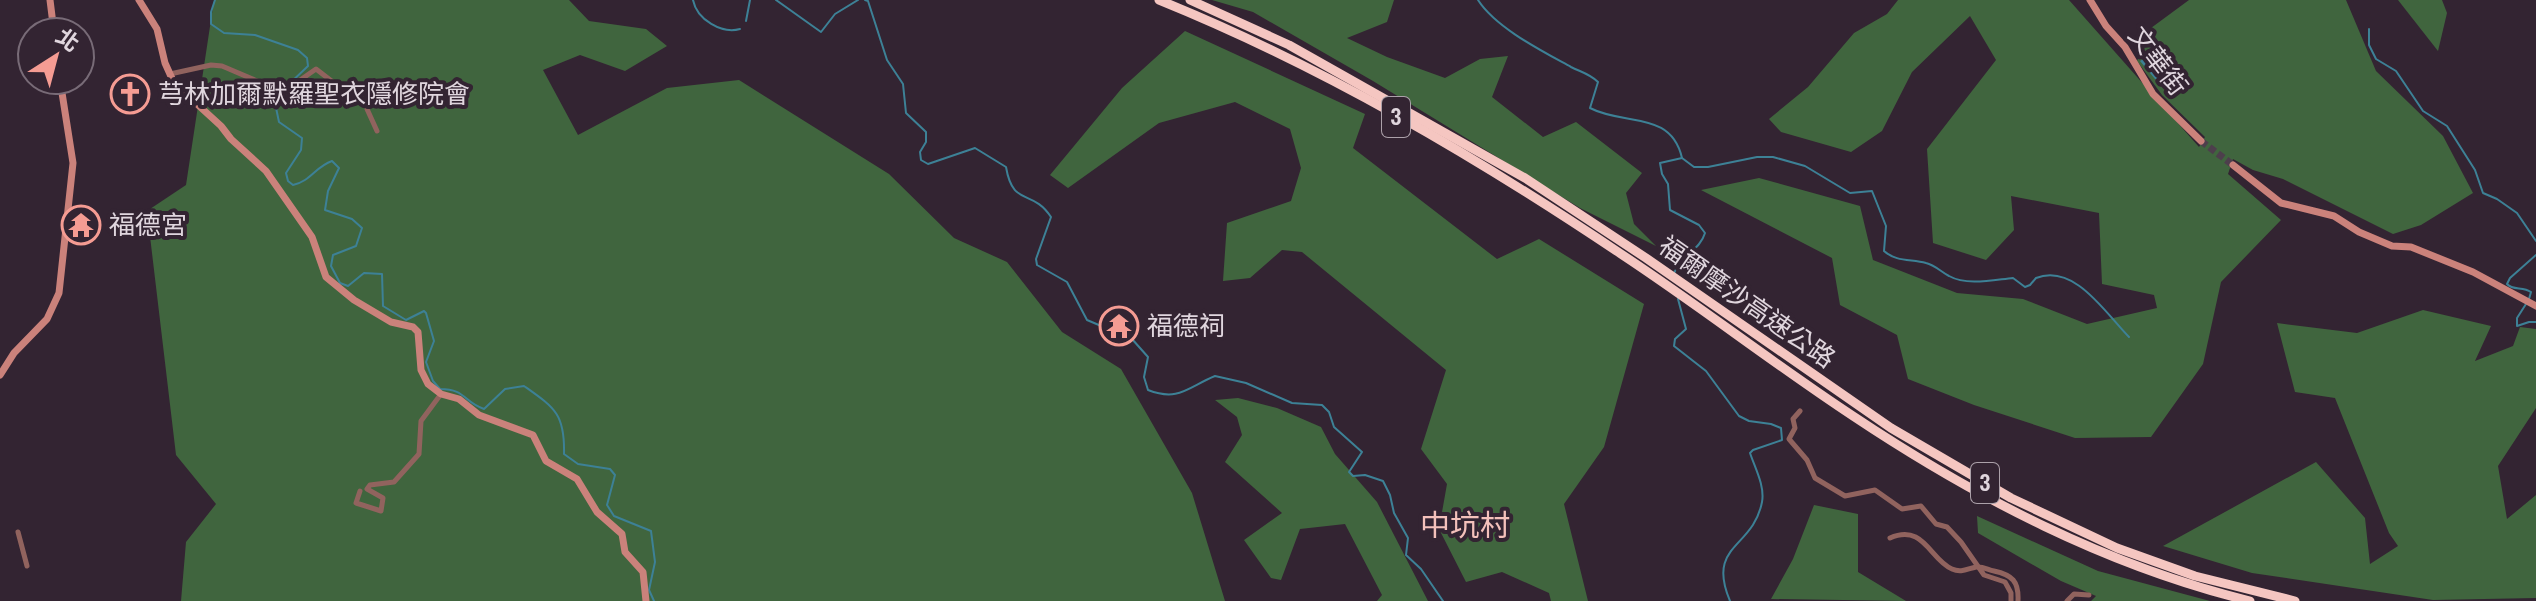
<svg xmlns="http://www.w3.org/2000/svg" width="2536" height="601" viewBox="0 0 2536 601" font-family="'Archivo Narrow','Noto Sans TC',sans-serif">
<style>
.forest{fill:#40653e}
.water{fill:#3d8196}
.lines{fill:none;stroke-linecap:round;stroke-linejoin:round}
.stream{stroke:#3d8196;stroke-width:2}
.secondary-tunnel{stroke:#4d3f4c;stroke-width:7;stroke-dasharray:7 3.5;stroke-linecap:butt}
.street{stroke:#91635e;stroke-width:5}
.secondary{stroke:#cb827b;stroke-width:7}
.highway{stroke:#f5c6c1;stroke-width:9}
.labels{text-anchor:middle;stroke-width:8;stroke-linejoin:round;paint-order:stroke}
.shield{fill:#332432;stroke:#aca1aa;stroke-width:2}
.shield-label{font-size:24px;font-weight:bold;fill:#e0d6de}
.street-label{font-size:26px;fill:#e0d6de;stroke:#332432}
.poi-label{font-size:26px;fill:#e0d6de;stroke:#332432;text-anchor:start}
.quarter-label{font-size:30px;fill:#f4c1bb;stroke:#332432}
</style>
<rect width="100%" height="100%" fill="#332432"/>
<!-- forest -->
<g class="forest">
<polygon points="214,0 569,0 589,21 646,29 667,46 625,71 580,55 543,70 578,135 667,88 739,80 889,174 954,238 1007,262 1062,332 1121,369 1192,493 1225,601 181,601 186,542 216,504 176,455 147,211 186,185"/>
<polygon points="1212,0 1394,0 1387,22 1347,38 1387,57 1445,78 1480,59 1508,56 1492,97 1543,137 1576,122 1642,173 1626,193 1634,224 1656,246 1580,208 1373,81 1253,12"/>
<polygon points="1898,0 2069,0 2199,147 2205,137 2162,95 2137,61 2151,28 2189,0 2346,0 2376,71 2443,136 2473,193 2421,225 2393,234 2283,179 2253,170 2233,159 2228,174 2281,220 2221,282 2203,364 2151,437 2075,438 1974,405 1908,379 1897,335 1840,305 1832,258 1701,190 1759,178 1860,206 1873,260 1957,293 2023,299 2087,324 2157,308 2154,295 2102,284 2099,213 2011,196 2014,230 1986,260 1933,243 1927,149 1996,60 1970,16 1912,72 1882,131 1851,152 1781,132 1769,119 1808,87 1854,33 1887,14"/>
<polygon points="2398,0 2442,0 2447,13 2438,51"/>
<polygon points="1185,31 1365,114 1353,148 1497,259 1539,239 1644,304 1604,447 1564,504 1588,601 1551,601 1549,593 1502,572 1466,582 1439,529 1447,484 1421,449 1446,370 1302,252 1282,250 1250,278 1223,281 1227,223 1291,201 1301,168 1290,129 1235,102 1159,123 1068,188 1050,175 1122,88"/>
<polygon points="2423,310 2491,326 2475,361 2513,346 2520,327 2536,329 2536,408 2498,466 2507,519 2536,495 2536,598 2433,600 2252,573 2163,546 2316,462 2365,518 2370,564 2398,546 2389,533 2335,398 2295,392 2277,323 2357,333"/>
<polygon points="1238,398 1277,408 1321,427 1335,454 1377,502 1428,601 1377,601 1382,595 1345,524 1300,529 1281,580 1271,578 1244,540 1282,513 1225,462 1242,435 1237,417 1215,400"/>
<polygon points="1814,505 1858,514 1858,572 1906,601 1771,599 1793,559"/>
<polygon points="1977,516 2098,571 2210,601 2091,601 2096,596 2061,581 1978,533"/>
</g>
<!-- water -->
<polygon class="water" points="2152,45 2158,46 2171,78 2168,82 2164,83 2155,79 2140,61 2148,56"/>
<g class="lines">
<!-- stream -->
<g class="stream">
<polyline points="215,0 211,12 211,24 224,33 255,35 298,50 307,58 308,66 286,87"/>
<path d="M693 0C697 20 722 34 740 29"/>
<polyline points="776,0 821,32 835,14 858,0"/>
<path d="M865 0 868 1 887 60 903 84 906 113 926 132V142L920 152 921 160 928 164 975 148 1006 167C1013 208 1032 188 1051 217L1036 259 1037 265 1067 282 1087 320 1132 339 1148 357 1144 377 1148 390C1179 402 1188 387 1215 376L1246 383 1292 403 1322 405 1329 412 1334 427 1362 452 1349 472 1353 476 1365 475 1383 481 1390 495 1394 513 1408 538 1406 555 1421 569 1443 601"/>
<path d="M1478 0C1496 28 1542 51 1571 67 1581 72 1590 74 1598 82L1590 108C1624 126 1671 110 1682 158L1660 163 1662 174 1668 184 1670 210 1699 225 1705 233C1700 250 1682 255 1674 273"/>
<polyline points="746,21 750,0"/>
<polyline points="2369,29 2369,45 2376,59 2396,71 2423,111 2447,126 2475,170 2483,193 2497,199 2517,213 2536,241"/>
<path d="M281 91 275 103 279 122 302 138 301 150 286 173 288 181 293 185C311 181 315 167 332 161L339 168 328 191 325 210 352 219 362 228 356 246 333 255 331 266 340 283 348 286 364 273 382 274 383 306 406 320 424 311 426 313 434 341 426 362 433 381 440 389C466 389 463 402 484 409L505 389 524 386C555 408 565 414 564 454L578 464 610 469 615 475 607 505 614 516 651 531 655 562 649 590 654 601"/>
<path d="M1682 158 1694 167H1708L1757 157H1773L1805 166 1850 193 1872 191 1886 226 1884 251C1896 262 1911 259 1926 263 1935 265 1941 272 1949 276 1967 286 1993 280 2013 278L2025 287 2030 285 2036 278C2075 263 2106 314 2129 337"/>
<path d="M1678 299 1686 329 1675 339 1674 346 1706 371 1739 416 1749 421 1771 424 1781 428 1782 440 1753 450 1750 453C1755 468 1765 486 1762 502 1753 549 1706 544 1730 601"/>
<path d="M2529 299 2531 292C2523 286 2513 291 2507 284L2510 278 2536 255"/>
<polyline points="2526,304 2517,318 2517,326 2529,322 2536,322"/>
</g>
<!-- secondary-tunnel -->
<polyline class="secondary-tunnel" points="2201,141 2233,165"/>
<!-- street -->
<g class="street">
<polyline points="170,74 211,65 222,66 283,92 316,69 338,86 369,86 374,94 367,109 377,131"/>
<polyline points="1800,411 1793,419 1795,428 1789,439 1807,460 1815,478 1845,496 1875,490 1902,509 1921,506 1936,524 1947,527 1961,542 1984,575 2005,582 2011,593 2011,601"/>
<polyline points="360,491 356,503 381,511 383,498 367,489 370,485 394,482 419,454 421,421 441,394"/>
<polyline points="18,532 27,566"/>
<path d="M1890 538C1924 523 1930 560 1952 569 1961 573 1967 569 1976 567 1983 566 1988 570 1994 571 2012 575 2019 581 2018 601"/>
<polyline points="2067,601 2074,594 2089,595"/>
</g>
<!-- secondary -->
<g class="secondary">
<polyline points="50,0 54,32"/>
<polyline points="139,0 157,29 165,63 174,83 221,126 231,139 266,171 312,237 326,277 354,300 391,322 413,327 418,332 421,370 428,384 441,394 459,399 479,415 533,435 546,461 577,479 597,512 622,534 625,552 643,572 646,601"/>
<polyline points="2090,0 2106,26 2125,47 2153,94 2201,141"/>
<polyline points="2233,165 2281,203 2334,216 2359,232 2392,246 2411,247 2473,272 2536,306"/>
<polyline points="0,375 14,353 47,319 59,293 73,163 60,80"/>
</g>
<!-- highway -->
<g class="highway">
<path d="M1159 0C1322 66 1475 156 1621 254 1700 306 1774 364 1853 416 1976 498 2107 566 2250 601"/>
<polyline points="1190,0 1289,45 1525,178 1646,258 1891,428 2011,498 2117,548 2195,576 2295,601"/>
</g>
</g>
<!-- icons -->
<defs>
<g id="church-ring" transform="scale(2)"><circle r="9.5" fill="#332432" stroke="#f59c93" stroke-width="1.5"/><path d="M-1.2-6h2.4v3.5h3.3v2.4h-3.3V6h-2.4V-.1h-3.3v-2.4h3.3Z" fill="#f59c93"/></g>
<g id="temple-ring" transform="scale(2)"><circle r="9.5" fill="#332432" stroke="#f59c93" stroke-width="1.5"/><path d="M0-6L5-2H3V0L6.5 2.5H4V6H1.5V3h-3V6H-4V2.5H-6.5L-3 0V-2H-5Z" fill="#f59c93"/></g>
</defs>
<g fill-rule="evenodd">
<use href="#church-ring" x="130" y="94"/>
<use href="#temple-ring" x="81" y="225"/>
<use href="#temple-ring" x="1119" y="326"/>
</g>
<g class="labels">
<!-- shield labels -->
<g class="shield">
<rect x="1382" y="97" width="28" height="40" rx="6"/>
<rect x="1971" y="463" width="28" height="40" rx="6"/>
</g>
<g class="shield-label">
<text x="1396" y="125">3</text>
<text x="1985" y="491">3</text>
</g>
<!-- street labels -->
<g class="street-label">
<text transform="translate(2158 61) rotate(53)" y="9">文華街</text>
<text transform="translate(1747 302) rotate(35)" y="9">福爾摩沙高速公路</text>
</g>
<!-- poi labels -->
<g class="poi-label">
<text x="158" y="103">芎林加爾默羅聖衣隱修院會</text>
<text x="109" y="234">福德宮</text>
<text x="1147" y="335">福德祠</text>
</g>
<!-- quarter labels -->
<g class="quarter-label">
<text x="1465" y="536">中坑村</text>
</g>
</g>
<!-- north arrow -->
<g transform="translate(56 56) rotate(36)"><circle r="38" fill="#332432" stroke="#786b77" stroke-width="2"/>
<path d="M0-6L14 30L0 20L-14 30Z" fill="#f59c93"/>
<text y="-12" font-size="22" font-weight="bold" text-anchor="middle" fill="#e0d6de">北</text>
</g>
</svg>
